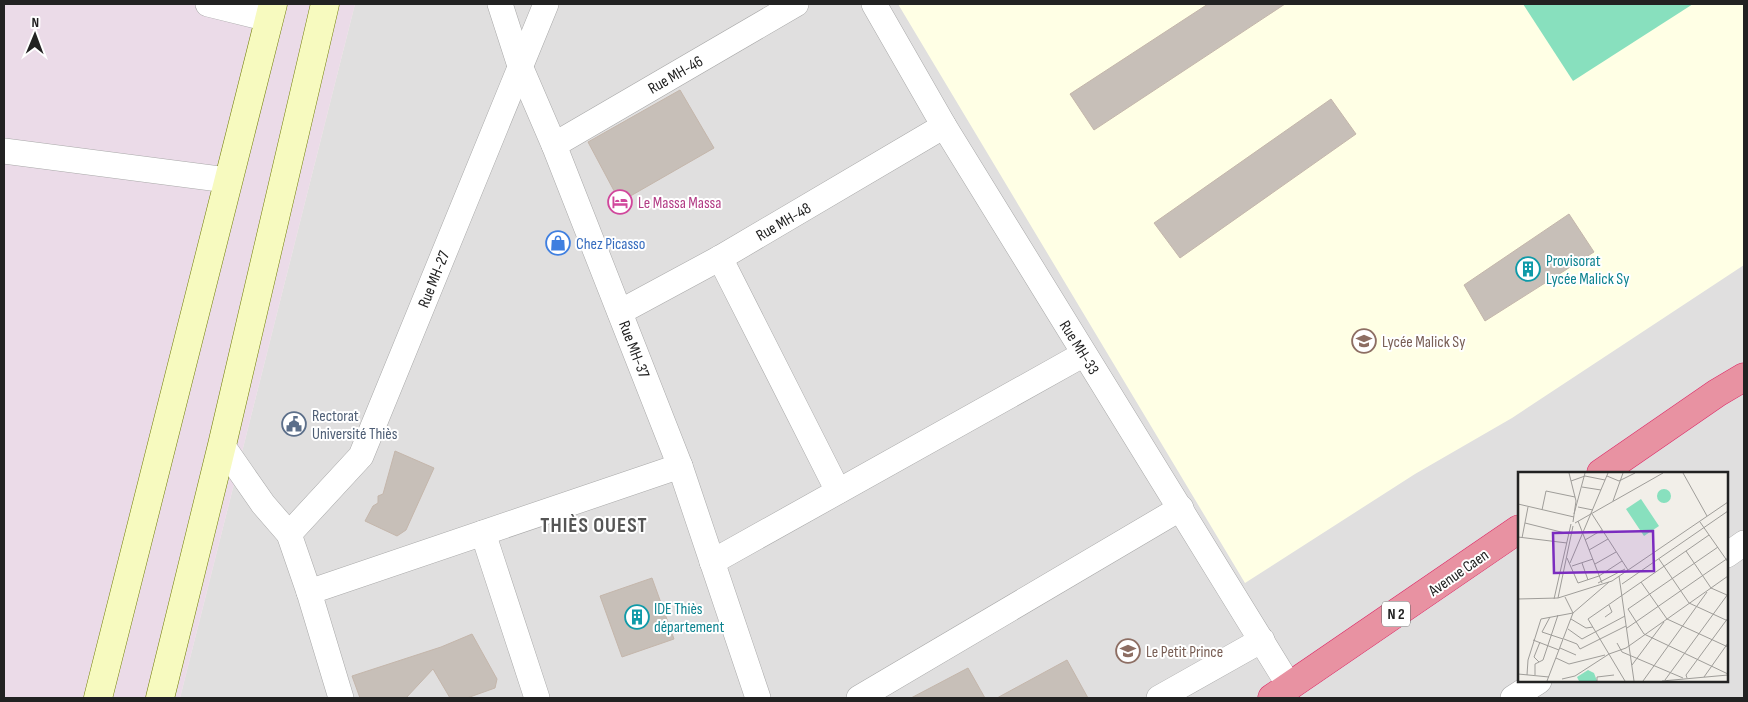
<svg xmlns="http://www.w3.org/2000/svg" width="1748" height="702" viewBox="0 0 1748 702" font-family="'Sofia Sans Condensed',sans-serif">
<style>
.residential{fill:#e0dfdf;fill-rule:evenodd}
.industrial{fill:#ebdbe8}
.education{fill:#ffffe5}
.pitch{fill:#88e0be}
.building{fill:#c7bfb8;stroke:#c4b6ab}
.lines{fill:none;stroke-linecap:round;stroke-linejoin:round}
.street-casing{stroke:#a9a9a9;stroke-width:26}
.secondary-casing{stroke:#707d05;stroke-width:29}
.highway-casing{stroke:#dc2a67;stroke-width:29}
.street{stroke:#fff;stroke-width:25}
.secondary{stroke:#f7fabf;stroke-width:28}
.highway{stroke:#e892a2;stroke-width:28}
.labels{text-anchor:middle;stroke-width:4;stroke-linejoin:round;paint-order:stroke}
.shield{fill:#fff;stroke:#646464;stroke-width:1}
.shield-label{font-size:15px;font-weight:bold;fill:#222}
.street-label{font-size:16px;fill:#222;stroke:#fff}
.hotel-label{font-size:16px;fill:#b23c85;stroke:#fff;text-anchor:start}
.shop-label{font-size:16px;fill:#366cbe;stroke:#fff;text-anchor:start}
.culture-label{font-size:16px;fill:#0d838f;stroke:#fff;text-anchor:start}
.education-label{font-size:16px;fill:#785e54;stroke:#fff;text-anchor:start}
.service-label{font-size:16px;fill:#4e5e75;stroke:#fff;text-anchor:start}
.district-label{font-size:21px;font-weight:bold;letter-spacing:1px;fill:#555;stroke:#fff}
.inset-road{fill:none;stroke:#9f9d99;stroke-width:1}
.view{fill:#7b2cbf;fill-opacity:0.15;stroke:#7b2cbf;stroke-width:2.5}
.inset-edge{fill:none;stroke:#222;stroke-width:2.5}
</style>
<rect width="100%" height="100%" fill="#f2efe9"/>
<!-- residential -->
<path class="residential" d="M355 4H1744V698H180ZM1519 473H1727V681H1519Z"/>
<!-- industrial -->
<polygon class="industrial" points="4,4 355,4 180,698 4,698"/>
<!-- education -->
<polygon class="education" points="898,4 1744,4 1744,265 1512,418 1415,474 1245,583"/>
<!-- pitch -->
<polygon class="pitch" points="1523,4 1693,4 1573,81"/>
<!-- building -->
<g class="building">
<polygon points="1208,4 1285,4 1094,130 1070,94"/>
<polygon points="680,90 714,148 620,202 588,142"/>
<polygon points="1331,99 1356,134 1180,258 1154,223"/>
<polygon points="1569,214 1594,252 1485,321 1464,285"/>
<polygon points="395,451 434,468 406,530 397,536 365,521 373,506 378,503 378,496 383,494"/>
<polygon points="652,578 674,639 622,657 600,596"/>
<polygon points="472,634 497,679 495,688 467,698 450,698 433,669 406,698 360,698 352,676 441,647"/>
<polygon points="1067,660 1088,698 997,698"/>
<polygon points="968,668 985,698 911,698"/>
</g>
<g class="lines">
<!-- street casing -->
<g class="street-casing">
<g id="street">
<polyline points="208,4 269,19"/>
<polyline points="500,4 520,66 554,145 680,466 758,698"/>
<polyline points="874,4 944,126 1290,687"/>
<polyline points="554,145 796,4"/>
<polyline points="4,151 227,180"/>
<polyline points="720,258 838,491"/>
<polyline points="620,312 720,258 944,126"/>
<polyline points="222,445 263,504 289,534 309,592 341,698"/>
<polyline points="483,533 537,698"/>
<polyline points="289,534 361,456 546,4"/>
<polyline points="1727,555 1744,543"/>
<polyline points="712,562 1084,354"/>
<polyline points="309,592 680,466"/>
<polyline points="859,698 1181,508"/>
<polyline points="1159,698 1262,640"/>
<polyline points="1513,698 1539,681"/>
</g>
</g>
<!-- secondary casing -->
<g class="secondary-casing">
<g id="secondary">
<polyline points="98,698 273,4"/>
<polyline points="160,698 222,445 325,4"/>
</g>
</g>
<!-- highway casing -->
<g class="highway-casing">
<g id="highway">
<polyline points="1601,473 1717,393 1744,377"/>
<polyline points="1272,698 1519,529"/>
</g>
</g>
<!-- street -->
<use href="#street" class="street"/>
<!-- secondary -->
<use href="#secondary" class="secondary"/>
<!-- highway -->
<use href="#highway" class="highway"/>
</g>
<!-- icons -->
<defs>
<g id="hotel-ring" transform="scale(1.25)"><circle r="9.5" fill="#fff" stroke="#d1479c" stroke-width="1.5"/><path d="M-6-4.5h1.5V1H6V5H4.5V3h-9V5H-6ZM-4 0a1.8 1.8 0 1 1 3.6 0ZM.5 0V-2.5h3Q6-2.5 6 0Z" fill="#d1479c"/></g>
<g id="shop-ring" transform="scale(1.25)"><circle r="9.5" fill="#fff" stroke="#3f7fe0" stroke-width="1.5"/><path d="M-5-2.5h2.3a2.7 3.5 0 0 1 5.4 0H5L5.5 6h-11ZM-1.5-2.5h3a1.5 2.3 0 0 0-3 0Z" fill="#3f7fe0"/></g>
<g id="building-ring" transform="scale(1.25)"><circle r="9.5" fill="#fff" stroke="#0f9aa8" stroke-width="1.5"/><path d="M-4-6H4V6H1V3H-1V6H-4ZM-2.5-4.3h1.7v1.8h-1.7ZM.8-4.3h1.7v1.8H.8ZM-2.5-1h1.7V.8h-1.7ZM.8-1h1.7V.8H.8Z" fill="#0f9aa8"/></g>
<g id="school-ring" transform="scale(1.25)"><circle r="9.5" fill="#fff" stroke="#8d6e63" stroke-width="1.5"/><path d="M0-5L7-2L0 1L-7-2ZM-4 1L0 2.5L4 1V4Q0 6-4 4Z" fill="#8d6e63"/></g>
<g id="civic-ring" transform="scale(1.25)"><circle r="9.5" fill="#fff" stroke="#5c6f8a" stroke-width="1.5"/><path d="M-.6-6.5H3V-4.5H.6V-3L4-1V1h2V6H-6V1h2V-1L-.6-3ZM-1.2 2.5V6h2.4V2.5Z" fill="#5c6f8a"/></g>
</defs>
<g fill-rule="evenodd">
<use href="#hotel-ring" x="620" y="202"/>
<use href="#shop-ring" x="558" y="243"/>
<use href="#building-ring" x="1528" y="269"/>
<use href="#school-ring" x="1364" y="341"/>
<use href="#civic-ring" x="294" y="424"/>
<use href="#building-ring" x="637" y="617"/>
<use href="#school-ring" x="1128" y="651"/>
</g>
<g class="labels">
<!-- shield labels -->
<rect class="shield" x="1382" y="601.5" width="28" height="25" rx="4"/>
<g class="shield-label">
<text x="1396" y="619">N 2</text>
</g>
<!-- street labels -->
<g class="street-label">
<text transform="translate(675 74) rotate(-30)" y="6">Rue MH-46</text>
<text transform="translate(783 221) rotate(-30)" y="6">Rue MH-48</text>
<text transform="translate(433 279) rotate(-68)" y="6">Rue MH-27</text>
<text transform="translate(1080 347) rotate(58)" y="6">Rue MH-33</text>
<text transform="translate(635 349) rotate(69)" y="6">Rue MH-37</text>
<text transform="translate(1458 572) rotate(-35)" y="6">Avenue Caen</text>
</g>
<!-- hotel labels -->
<g class="hotel-label">
<text x="638" y="208">Le Massa Massa</text>
</g>
<!-- shop labels -->
<g class="shop-label">
<text x="576" y="249">Chez Picasso</text>
</g>
<!-- culture labels -->
<g class="culture-label">
<text x="1546" y="266">Provisorat<tspan x="1546" dy="18">Lycée Malick Sy</tspan></text>
<text x="654" y="614">IDE Thiès<tspan x="654" dy="18">département</tspan></text>
</g>
<!-- education labels -->
<g class="education-label">
<text x="1382" y="347">Lycée Malick Sy</text>
<text x="1146" y="657">Le Petit Prince</text>
</g>
<!-- service labels -->
<g class="service-label">
<text x="312" y="421">Rectorat<tspan x="312" dy="18">Université Thiès</tspan></text>
</g>
<!-- district labels -->
<g class="district-label">
<text x="594" y="532">THIÈS OUEST</text>
</g>
</g>
<!-- overview -->
<g transform="translate(1518 472)">
<rect width="210" height="210" fill="#f2efe9"/>
<path d="M139 24a7 7 0 1 1 14 0a7 7 0 1 1-14 0ZM123 27 141 54 126 64 108 37ZM70 198 76 201 79 209H61L59 205Z" fill="#88e0be"/>
<path class="inset-road" d="M51 1 58 29 55 50M165 1 189 44M89 4 101 9 117 1M53 9 67 4 87 8M64 15 83 18M95 29 105 1M0 32 56 45M60 35 75 38M24 38 28 19 57 25M56 42 67 1M74 42 110 98M60 49 84 111M182 50 210 90M7 51 51 62M57 51 145 1M0 65 49 71M4 66 10 35M67 68 84 58M71 78 90 67M168 79 193 116 209 123M49 86 60 111 81 104 104 89M141 87 171 131 210 149M52 91 90 1M64 91 70 108M77 92 98 80M54 94 75 87M101 104 116 209M123 110 149 147 210 175M80 111 107 97M104 112 210 39M47 125 55 141M40 126 55 54M0 127 40 126 94 109 210 30M36 127 53 52M110 137 126 162 210 202M110 137 200 75M32 145 24 160 45 167M87 145 94 140 91 133M53 147 68 156 75 155M109 156 210 86M50 157 64 167 107 144M46 167 59 172 62 177 108 154M15 168 41 178M99 171 104 180 165 206M42 176 58 183M38 186 51 192 87 183M21 190 16 185 22 170M114 193 146 150M0 202 31 205M9 203 10 188 23 147 55 141M17 203V192L25 188 40 143M186 205 210 171M169 206 168 203 210 146M44 207 57 204 91 182 108 176 210 104M147 208 210 122M29 209 55 141 91 110M79 209V205L96 203M107 209 70 147 191 63M125 209 189 120M144 209 210 203"/>
<path class="view" d="M135 59 136 99 36 101 35 61Z"/>
<rect width="210" height="210" class="inset-edge"/>
</g>
<!-- border -->
<rect width="1748" height="702" fill="none" stroke="#222222" stroke-width="10"/>
<!-- north arrow -->
<g transform="translate(35 35) rotate(1)" stroke="#ffffff" stroke-width="4" paint-order="stroke">
<path d="M0-4L9 19L0 12L-9 19Z" fill="#222222"/>
<text y="-8" font-size="14" font-weight="bold" text-anchor="middle" fill="#222222">N</text>
</g>
</svg>
